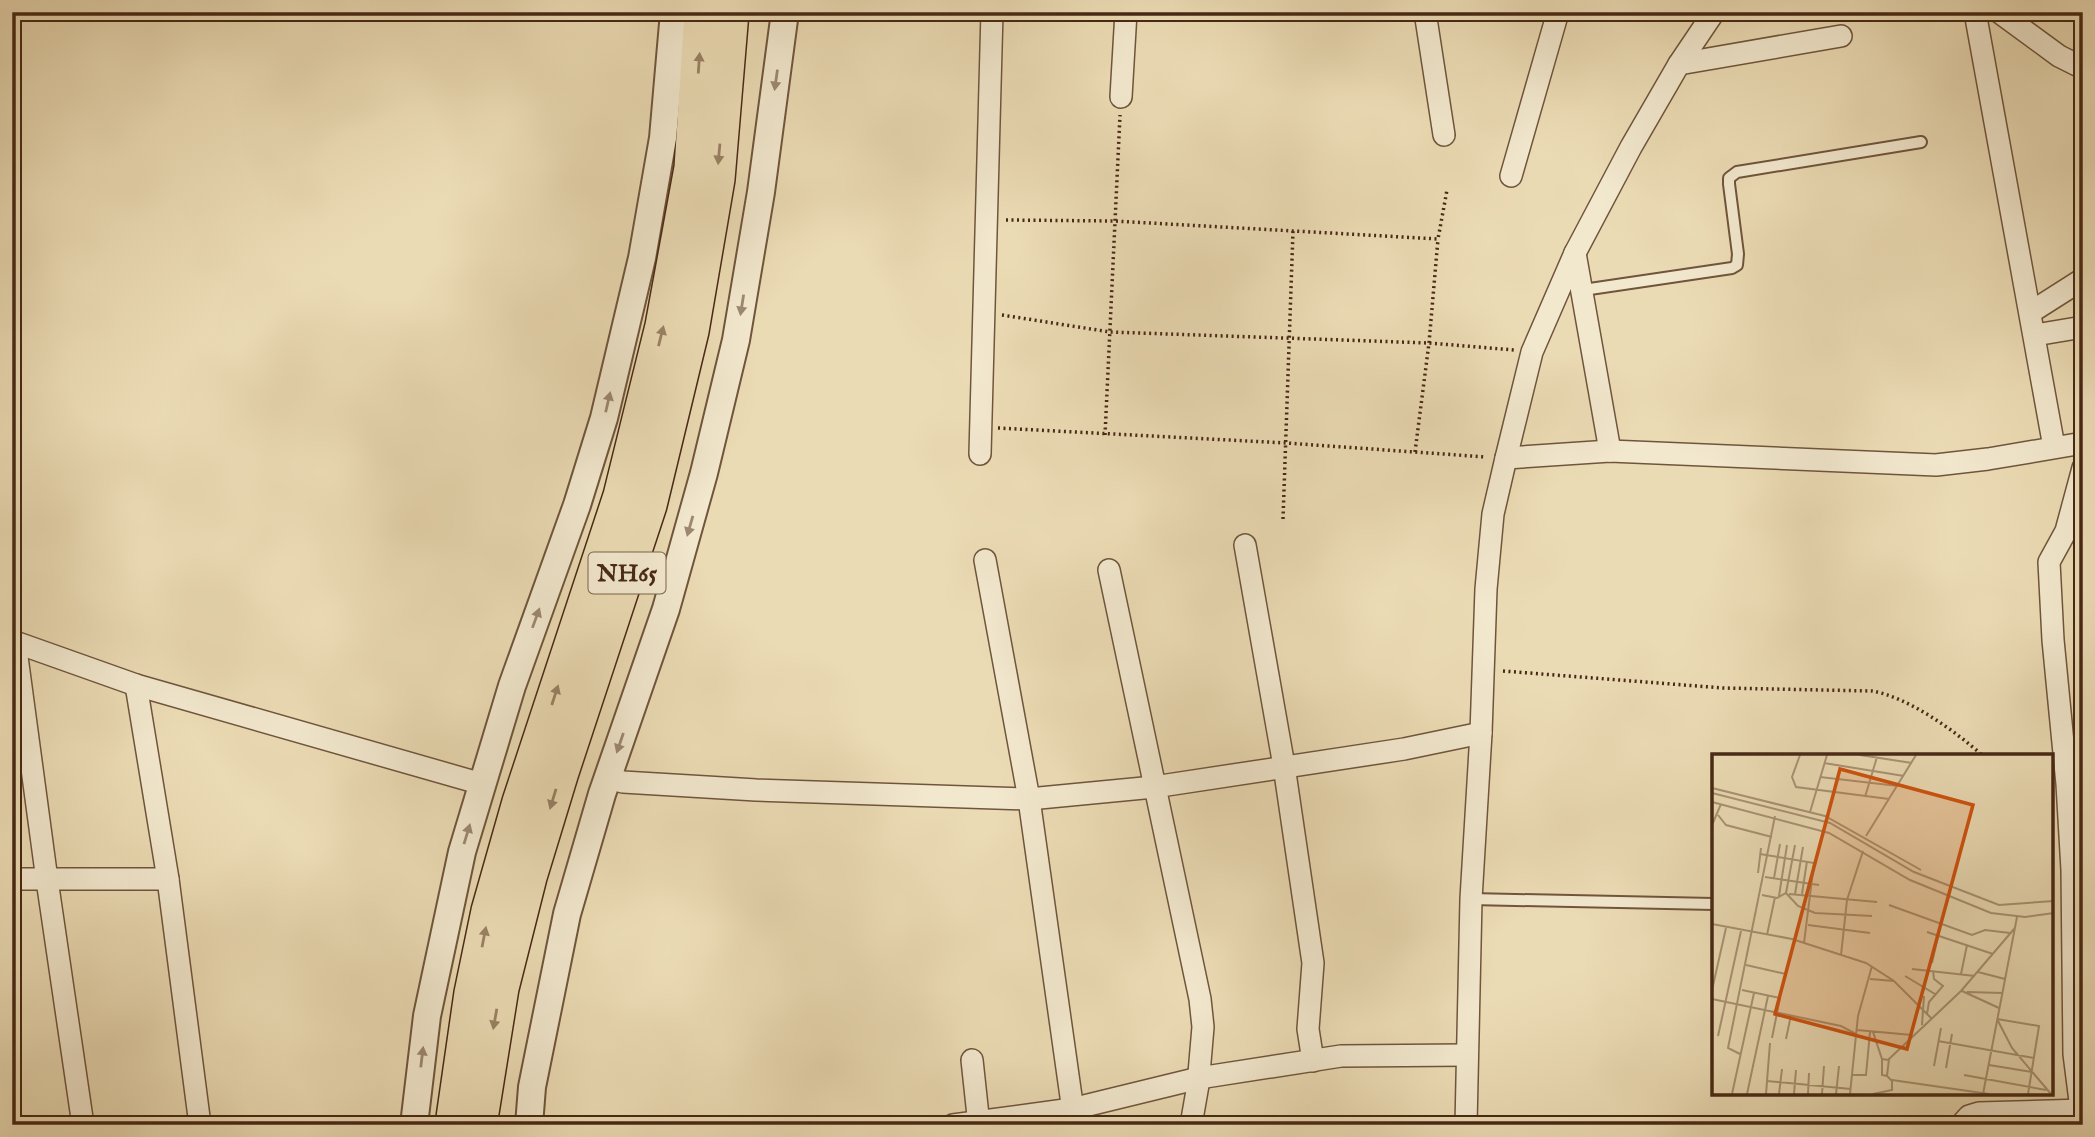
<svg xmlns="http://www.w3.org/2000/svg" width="2095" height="1137" viewBox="0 0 2095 1137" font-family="'IM FELL English',serif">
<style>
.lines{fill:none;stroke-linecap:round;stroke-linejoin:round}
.service-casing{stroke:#70553c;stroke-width:14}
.minor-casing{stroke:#70553c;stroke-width:24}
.tertiary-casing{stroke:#70553c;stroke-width:30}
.trunk-casing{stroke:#472814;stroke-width:38}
.path{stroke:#472814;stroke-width:3.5;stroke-dasharray:2 3.5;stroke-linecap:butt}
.service{stroke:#f2e8ce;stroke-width:10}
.minor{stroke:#f2e8ce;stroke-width:21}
.tertiary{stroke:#f2e8ce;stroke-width:26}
.trunk{stroke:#ebdbb4;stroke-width:35}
.oneway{fill:#998264}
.oneway2{fill:#9c8871}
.labels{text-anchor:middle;stroke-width:6;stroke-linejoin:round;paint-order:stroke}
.shield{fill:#f2e8ce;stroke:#7a624c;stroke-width:2}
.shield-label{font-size:24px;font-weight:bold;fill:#472814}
.inset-road{fill:none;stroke:#a99374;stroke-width:2}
.view{fill:#d0520d;fill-opacity:0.15;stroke:#d0520d;stroke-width:3.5}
.inset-edge{fill:none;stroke:#472814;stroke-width:3.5}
</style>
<rect width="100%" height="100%" fill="#ebdbb4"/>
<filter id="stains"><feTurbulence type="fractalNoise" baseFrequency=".00286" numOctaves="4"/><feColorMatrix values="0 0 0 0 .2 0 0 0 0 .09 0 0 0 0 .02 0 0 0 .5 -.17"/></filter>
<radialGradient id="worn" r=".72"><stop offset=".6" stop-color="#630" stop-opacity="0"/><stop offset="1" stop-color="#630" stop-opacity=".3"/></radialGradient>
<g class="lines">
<!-- service casing -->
<g class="service-casing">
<g id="service">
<polyline points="1583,290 1732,268 1737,265 1738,254 1729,184 1729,178 1737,172 1921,142"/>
<polyline points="1471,899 1714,904"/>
</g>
</g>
<!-- minor casing -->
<g class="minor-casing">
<g id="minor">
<polyline points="1425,12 1444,135"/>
<polyline points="1975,12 2054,447"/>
<polyline points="1999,12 2059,56 2083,68"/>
<polyline points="1679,64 1841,36"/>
<polyline points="1121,97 1126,12"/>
<polyline points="1511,176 1558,12"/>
<polyline points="1575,253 1610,451"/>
<polyline points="2031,312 2083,279"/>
<polyline points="2035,335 2083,327"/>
<polyline points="980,454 992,12"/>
<polyline points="1506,458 1610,451 1936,465 1988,459 2083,443"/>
<polyline points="1245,545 1284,766 1313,963 1308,1029 1313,1061"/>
<polyline points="985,560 1029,799 1075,1125"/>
<polyline points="1109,570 1200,999 1203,1027 1198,1085 1191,1125"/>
<polyline points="12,641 136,685 482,784"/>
<polyline points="15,642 47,880 83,1125"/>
<polyline points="136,685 168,879 200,1125"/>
<polyline points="608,778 623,782 756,790 1029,799 1154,787 1404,749 1481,733"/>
<polyline points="12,879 168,879"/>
<polyline points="972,1060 979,1125"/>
<polyline points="953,1125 1072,1109 1199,1078 1341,1056 1467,1055"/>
<polyline points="1466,1125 1471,899 1481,733 1486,589 1493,514 1506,458 1532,352 1575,253 1631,147 1679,64 1714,12"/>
<polyline points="1961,1125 1969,1116 1979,1113 2083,1110"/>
<polyline points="2083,1125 2074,1054 2072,870 2067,784 2053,640 2049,562 2066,531 2083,468"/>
</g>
</g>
<!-- tertiary casing -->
<g class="tertiary-casing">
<g id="tertiary">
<polyline points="414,1125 427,1016 462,852 512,686 577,505 604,418 642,258 663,138 674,12"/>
<polyline points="529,1125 532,1087 567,914 602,794 666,609 704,473 736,340 761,192 785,12"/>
</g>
</g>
<!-- trunk casing -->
<g class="trunk-casing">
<g id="trunk">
<polyline points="453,1125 472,993 489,911 520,802 621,496 663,326 692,168 702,12"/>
<polyline points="479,1125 501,988 529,877 561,772 649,505 691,331 717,179 731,12"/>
</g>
</g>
<!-- path -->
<g class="path">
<polyline points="1006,220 1114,221 1438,239 1447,190"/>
<polyline points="1002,315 1110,332 1429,343 1514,350"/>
<polyline points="998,428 1286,443 1486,457"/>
<polyline points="1105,435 1120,115"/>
<polyline points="1415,452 1429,343 1438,239"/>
<polyline points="1283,519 1293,231"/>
<path d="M1503 671 1723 688 1872 691C1908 697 1955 731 1982 755"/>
</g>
<!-- service -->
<use href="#service" class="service"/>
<!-- minor -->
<use href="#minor" class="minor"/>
<!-- tertiary -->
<use href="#tertiary" class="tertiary"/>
<!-- trunk -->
<use href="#trunk" class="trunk"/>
</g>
<!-- one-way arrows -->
<defs><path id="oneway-solid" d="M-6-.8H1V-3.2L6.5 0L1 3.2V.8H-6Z" transform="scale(1.75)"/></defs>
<g class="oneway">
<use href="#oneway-solid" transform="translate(699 63) rotate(-86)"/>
<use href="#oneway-solid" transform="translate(719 154) rotate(95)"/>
<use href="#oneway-solid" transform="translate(661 336) rotate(-76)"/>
<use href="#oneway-solid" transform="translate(555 695) rotate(-72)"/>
<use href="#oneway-solid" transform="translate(553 799) rotate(107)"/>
<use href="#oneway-solid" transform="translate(484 937) rotate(-79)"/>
<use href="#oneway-solid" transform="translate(495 1019) rotate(100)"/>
</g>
<g class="oneway2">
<use href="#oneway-solid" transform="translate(776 80) rotate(98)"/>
<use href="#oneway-solid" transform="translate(742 305) rotate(99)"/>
<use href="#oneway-solid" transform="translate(608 402) rotate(-77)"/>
<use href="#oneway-solid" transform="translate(690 526) rotate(106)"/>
<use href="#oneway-solid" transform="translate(536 618) rotate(-70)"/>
<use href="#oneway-solid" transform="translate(620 743) rotate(109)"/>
<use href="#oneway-solid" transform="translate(467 834) rotate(-73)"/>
<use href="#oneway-solid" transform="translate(422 1057) rotate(-83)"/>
</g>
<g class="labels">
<!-- shield labels -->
<rect class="shield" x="588.5" y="552.5" width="77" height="41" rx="5"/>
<g class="shield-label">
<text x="627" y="581">NH65</text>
</g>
</g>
<!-- overview -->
<g transform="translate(1712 754)">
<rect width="341" height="341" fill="#ebdbb4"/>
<path class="inset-road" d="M88 1 80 23 84 33 177 45M148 1 200 9M112 9 192 22M108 23 186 32M0 34 113 62 209 116M0 39 118 69 202 118 287 151 342 147M153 43 165 3M0 48 117 79 198 126 279 159 313 163 342 159M98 58 115 1M6 61 14 71 60 83M0 71 9 50M154 82 204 1M48 100 102 109 92 189M46 119 49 94M53 123 107 131M62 124 68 90M74 139 83 91M77 140 165 148M83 140 91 93M90 140 95 107M50 141 65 144 74 139 86 152 103 159 160 162M67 142 75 91M177 151 260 181 273 176 298 179M0 170 80 185 154 209 182 227 219 264M96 171 158 179M215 178 281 200M55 181 63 143M129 201 135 146 151 97M220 209 226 182M34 211 74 220M200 215 263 222M266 218 293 225M249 220 255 191M193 222 223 240M158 225 182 227M0 236 14 174M30 236 68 244 60 284M250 237 287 254M255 238 290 239M0 245 129 272 144 280M215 260 217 248 231 232 222 225 221 217M285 265 327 272 316 340M285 265 300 294 339 340M210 271 212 242M145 276 200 281M161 278 170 305 177 306M6 282 29 177M74 285 79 261M226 287 322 304M28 300 16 294 63 62M170 305V321L175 322M277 311 320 318M222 312 229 274M234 314 240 280M140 321H154L158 278M252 321 334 336M180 326 277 340M55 327 139 335M20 340 42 239M35 340 56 242M54 340 58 289M67 340 70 315M82 340 84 316M96 340 97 319M110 340 112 312M124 340 127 312M138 340 146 262 160 212M161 340 180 336V327L175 322 177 305 249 237 302 175M271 340 305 163"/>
<path class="view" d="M128 15 261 51 195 295 63 260Z"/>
<rect width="341" height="341" class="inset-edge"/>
</g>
<!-- margin -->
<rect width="2095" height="1137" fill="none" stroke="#ebdbb4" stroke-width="42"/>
<rect x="14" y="14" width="2067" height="1109" fill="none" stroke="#472814" stroke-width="3.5"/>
<rect x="21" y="21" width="2053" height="1095" fill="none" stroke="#472814" stroke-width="2"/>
<rect width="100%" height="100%" filter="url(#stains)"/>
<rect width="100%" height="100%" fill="url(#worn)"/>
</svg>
